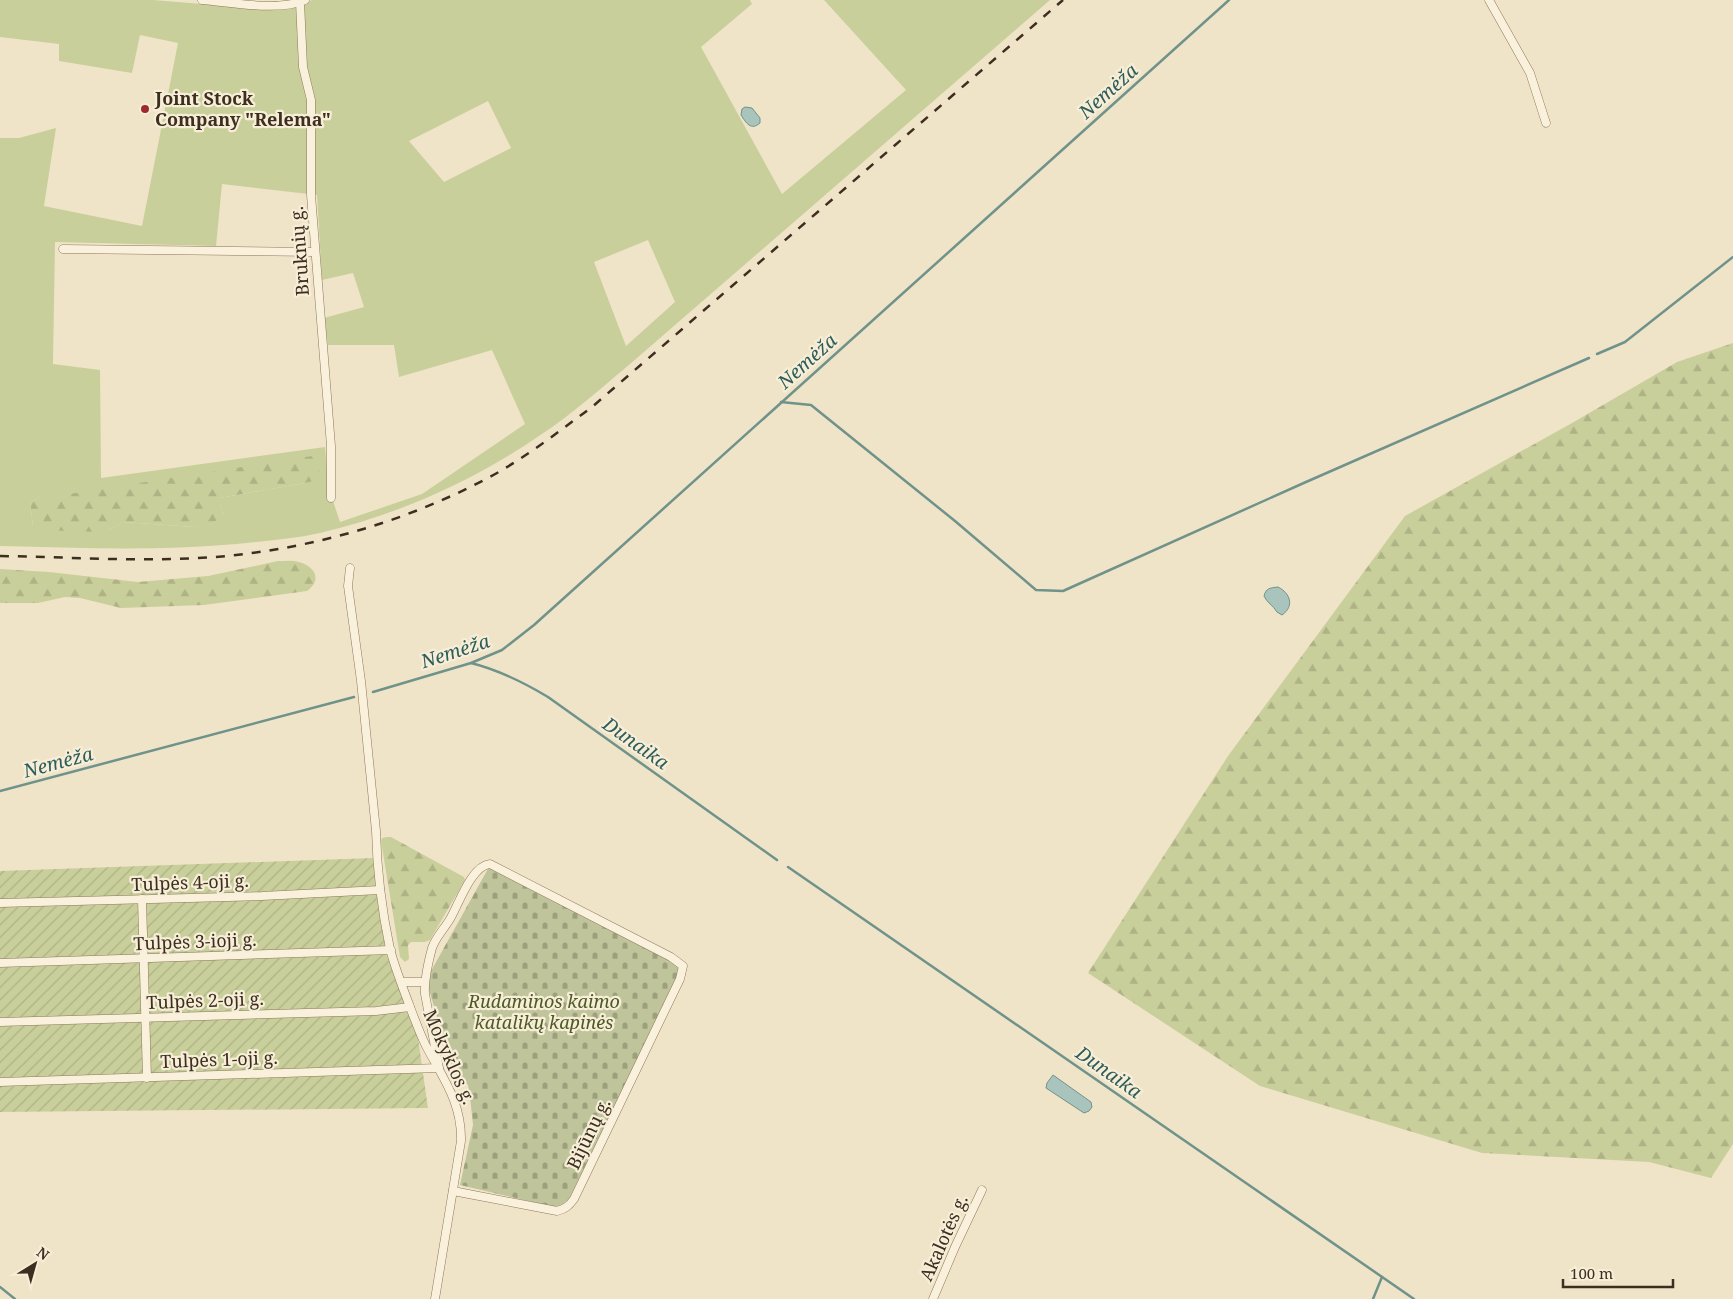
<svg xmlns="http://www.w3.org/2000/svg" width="1733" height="1299" viewBox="0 0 1733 1299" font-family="'Noto Serif',serif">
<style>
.grass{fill:#c9cf9b;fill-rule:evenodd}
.forest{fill:url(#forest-firs)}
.cemetery{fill:url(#cemetery-stones)}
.garden{fill:url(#garden-furrows)}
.water{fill:#a9c4bc;stroke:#6f938a}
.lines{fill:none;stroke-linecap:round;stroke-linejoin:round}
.stream{stroke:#6f938a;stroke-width:2.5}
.street-casing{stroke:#8d765c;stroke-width:9}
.street{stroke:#faf1dc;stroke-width:8}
.rail{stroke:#3d2e20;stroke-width:2.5;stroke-dasharray:9 9;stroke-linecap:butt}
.poi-dot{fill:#9e2a2b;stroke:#f7eed8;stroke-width:2}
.labels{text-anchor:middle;stroke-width:4.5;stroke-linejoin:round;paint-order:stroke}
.poi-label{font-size:18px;font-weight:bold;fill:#3d2e20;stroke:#f7eed8;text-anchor:start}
.street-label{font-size:18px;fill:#3d2e20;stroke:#f7eed8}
.park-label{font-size:18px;font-style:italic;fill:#4d5a26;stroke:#f7eed8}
.water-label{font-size:19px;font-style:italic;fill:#2f5d5a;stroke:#f7eed8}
</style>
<defs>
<pattern id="forest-firs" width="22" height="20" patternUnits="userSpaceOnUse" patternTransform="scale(1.25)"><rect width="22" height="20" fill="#c9cf9b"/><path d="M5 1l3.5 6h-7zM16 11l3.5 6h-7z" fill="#aeb285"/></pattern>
<pattern id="cemetery-stones" width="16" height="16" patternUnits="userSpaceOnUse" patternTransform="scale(1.25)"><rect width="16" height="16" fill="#bfc49a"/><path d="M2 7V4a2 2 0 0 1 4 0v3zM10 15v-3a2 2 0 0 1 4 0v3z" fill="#9ca07d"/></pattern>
<pattern id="garden-furrows" width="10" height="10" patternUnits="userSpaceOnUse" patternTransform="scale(1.25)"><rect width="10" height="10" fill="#c9cf9b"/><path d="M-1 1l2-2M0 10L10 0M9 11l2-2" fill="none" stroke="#aeb285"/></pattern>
</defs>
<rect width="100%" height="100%" fill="#f0e4c8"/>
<!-- grass -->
<path class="grass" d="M0 0H153L240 7 305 3 312 0H750L752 4 701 47 782 194 906 90 824 0H1050L637 358C605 385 574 413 539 436 474 481 397 515 320 533 293 539 265 541 237 544 159 551 79 548 0 546V138H19L56 128 44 206 142 226 178 43 140 35 132 73 59 61V44L0 37ZM488 101 511 148 444 182 409 141ZM222 184 317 195 322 280 353 273 364 307 324 318 328 345H394L399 377 492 350 525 424 422 494 340 522 329 489 325 447 101 478 100 370 53 364 55 242 216 246ZM648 240 675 302 626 346 594 262ZM310 482 220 498V505L224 514 194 527 123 522 109 530 33 526 30 503 37 499Z"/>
<!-- forest -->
<g class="forest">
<polygon points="1733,343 1733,1144 1711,1178 1649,1162 1482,1153 1260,1086 1088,973 1228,756 1405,516 1572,423 1677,362"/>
<polygon points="312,456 316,459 320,474 310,482 220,498 220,505 224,514 222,519 194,527 123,522 109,530 100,532 39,530 33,526 30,503 37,499"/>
<path d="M278 561C285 561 293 560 299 562 316 567 322 580 307 591L204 605 121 608 80 598 65 597 38 603H0V569L49 572 138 582 208 576Z"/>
<polygon points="387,837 391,837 464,877 465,880 430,940 425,942 411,942 408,945 409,959 405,962 400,957 381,841 382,838"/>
</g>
<!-- cemetery -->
<polygon class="cemetery" points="489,867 675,961 679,966 680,972 569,1199 560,1206 554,1207 460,1185 473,1125 470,1097 468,1085 452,1066 426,980"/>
<!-- garden -->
<polygon class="garden" points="373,858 386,954 418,1038 428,1108 0,1112 0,871"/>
<!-- water -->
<g class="water">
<path d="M745 107 752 108 760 118V123C751 131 746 123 741 115L742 109Z"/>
<path d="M1278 587C1290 593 1295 606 1282 615L1277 612C1273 605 1267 603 1264 596 1266 588 1270 588 1278 587Z"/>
<polygon points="1053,1075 1091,1102 1092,1107 1089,1111 1084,1113 1046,1088 1047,1083"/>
</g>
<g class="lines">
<!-- stream -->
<g class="stream">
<polyline points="1597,354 1625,342 1733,257"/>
<polyline points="781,402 811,405 955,521 1036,590 1063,591 1306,482 1589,358"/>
<path d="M471 663C499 670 523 682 548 697L777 860"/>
<polyline points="373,692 471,663 502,650 534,625 1229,0"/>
<polyline points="0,791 354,697"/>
<polyline points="788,867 1414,1299"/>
<polyline points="0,1287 15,1299"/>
<polyline points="1373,1299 1382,1277"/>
</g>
<!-- street casing -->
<g class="street-casing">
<g id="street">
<path d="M202 0C230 2 279 12 305 0"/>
<polyline points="1489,0 1530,73 1546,123"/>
<polyline points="300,2 303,67 311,100 311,195 331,446 331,498"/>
<polyline points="63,249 315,252"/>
<path d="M350 568 348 586 361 681 376 831C377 871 382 911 390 949 395 968 403 988 410 1007 415 1020 420 1034 426 1046 443 1078 462 1103 461 1141L435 1299"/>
<polyline points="142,899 147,1078"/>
<polyline points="0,903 262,896 380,890"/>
<polyline points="0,963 391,950"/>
<polyline points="402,982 424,982"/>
<polyline points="0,1022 376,1011 410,1007"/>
<path d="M0 1082 439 1068 425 994C424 979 428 963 432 948 436 937 444 929 450 919 459 904 471 866 490 864L671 957 683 966 680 979 574 1199C569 1206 565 1209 557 1211L453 1191"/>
<polyline points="933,1299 955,1247 982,1190"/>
</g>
</g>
<!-- street -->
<use href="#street" class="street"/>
<!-- rail -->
<path class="rail" d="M0 556C75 557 152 563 227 556 317 547 406 521 486 479 524 459 558 432 592 407L1063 0"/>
</g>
<!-- markers -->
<circle class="poi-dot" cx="145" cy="109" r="5"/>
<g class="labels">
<!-- poi labels -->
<g class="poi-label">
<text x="155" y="105">Joint Stock<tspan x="155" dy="21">Company "Relema"</tspan></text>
</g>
<!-- street labels -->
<g class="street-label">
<text transform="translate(300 251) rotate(-94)" y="6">Bruknių g.</text>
<text transform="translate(190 883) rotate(-2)" y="6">Tulpės 4-oji g.</text>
<text transform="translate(195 942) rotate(-2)" y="6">Tulpės 3-ioji g.</text>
<text transform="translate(205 1001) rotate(-2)" y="6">Tulpės 2-oji g.</text>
<text transform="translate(449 1057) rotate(66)" y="6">Mokyklos g.</text>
<text transform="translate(219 1060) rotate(-2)" y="6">Tulpės 1-oji g.</text>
<text transform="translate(589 1134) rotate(-64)" y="6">Bijūnų g.</text>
<text transform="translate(944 1238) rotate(-66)" y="6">Akalotės g.</text>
</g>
<!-- park labels -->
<g class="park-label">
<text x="544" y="1008">Rudaminos kaimo<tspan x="544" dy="21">katalikų kapinės</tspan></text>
</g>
<!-- water labels -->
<g class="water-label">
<text transform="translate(1108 91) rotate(-42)" y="7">Nemėža</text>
<text transform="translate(807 361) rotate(-42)" y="7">Nemėža</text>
<text transform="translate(455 651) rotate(-18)" y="7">Nemėža</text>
<text transform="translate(636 743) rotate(35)" y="7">Dunaika</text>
<text transform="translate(58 762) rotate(-15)" y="7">Nemėža</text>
<text transform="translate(1109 1072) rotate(35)" y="7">Dunaika</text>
</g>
</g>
<!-- north arrow -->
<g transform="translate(35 1264) rotate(37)" stroke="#f7eed8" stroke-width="4" paint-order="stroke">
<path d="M0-4L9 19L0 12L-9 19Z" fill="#3d2e20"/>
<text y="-8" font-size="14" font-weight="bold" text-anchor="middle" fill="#3d2e20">N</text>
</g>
<!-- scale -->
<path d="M1563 1279v8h110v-8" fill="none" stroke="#3d2e20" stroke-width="2.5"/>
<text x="1570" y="1279" font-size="15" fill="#3d2e20" stroke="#f7eed8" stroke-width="4" paint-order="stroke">100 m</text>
</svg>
